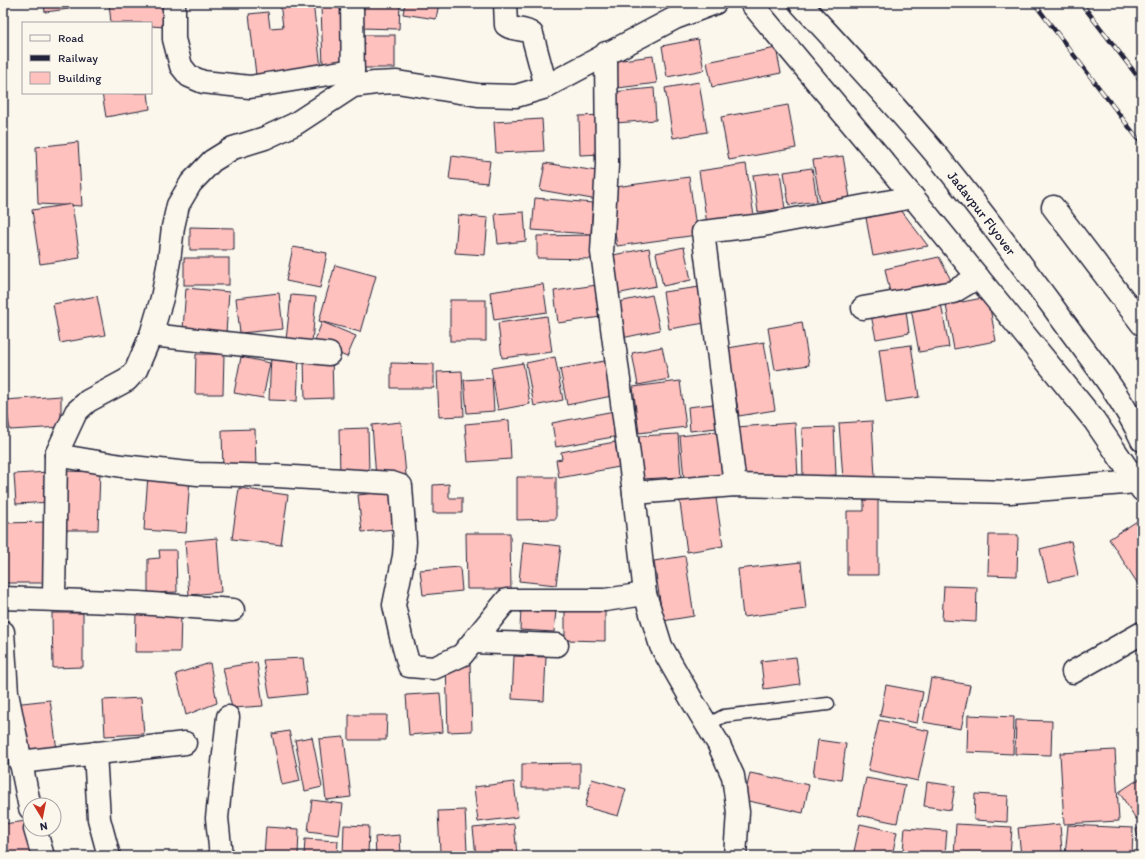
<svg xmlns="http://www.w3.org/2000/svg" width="1145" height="859" viewBox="0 0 1145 859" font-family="Itim,sans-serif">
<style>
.building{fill:#fec1bd;stroke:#22223b}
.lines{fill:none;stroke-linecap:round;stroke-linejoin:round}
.lane-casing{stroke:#22223b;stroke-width:15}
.street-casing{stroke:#22223b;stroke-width:25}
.secondary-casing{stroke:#22223b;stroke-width:25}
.lane{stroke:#fbf7ec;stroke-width:12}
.street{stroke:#fbf7ec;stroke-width:22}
.secondary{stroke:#fbf7ec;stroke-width:22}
.rail-casing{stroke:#22223b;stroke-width:4.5}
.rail{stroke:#fbf7ec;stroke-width:3;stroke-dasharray:9;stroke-linecap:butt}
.labels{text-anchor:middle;stroke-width:3;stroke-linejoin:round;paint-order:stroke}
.street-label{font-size:14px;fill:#22223b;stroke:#fbf7ec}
</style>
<rect width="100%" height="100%" fill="#fbf7ec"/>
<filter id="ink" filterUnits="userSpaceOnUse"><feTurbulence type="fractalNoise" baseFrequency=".025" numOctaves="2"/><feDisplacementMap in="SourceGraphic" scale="8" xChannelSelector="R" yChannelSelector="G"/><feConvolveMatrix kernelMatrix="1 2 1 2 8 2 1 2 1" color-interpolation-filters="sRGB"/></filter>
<g filter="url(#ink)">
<!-- building -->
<g class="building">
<polygon points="44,3 68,3 69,9 45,12"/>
<polygon points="109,3 166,3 165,27 151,26 151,23 111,23"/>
<polygon points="280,3 313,3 321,67 256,75 249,14 268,12 270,28 283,27"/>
<polygon points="361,3 400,3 399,29 361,28"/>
<polygon points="405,3 439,3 436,19 403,14"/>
<polygon points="321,5 347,5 349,68 323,68"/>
<rect x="363" y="35" width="32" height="33"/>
<polygon points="698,39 704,70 667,77 662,46"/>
<polygon points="776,48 781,73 712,87 707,62"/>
<polygon points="653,56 657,83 618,88 614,61"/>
<polygon points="699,82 707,132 673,138 665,88"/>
<polygon points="654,88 656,120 615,123 613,92"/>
<polygon points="102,93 148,93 150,109 106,117"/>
<polygon points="788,105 796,148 729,160 721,117"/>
<polygon points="603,115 603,154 580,155 579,116"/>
<polygon points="542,119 544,151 496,153 494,122"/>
<polygon points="78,142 82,206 38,204 36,147"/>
<polygon points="452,156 490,161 487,183 449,179"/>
<polygon points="843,156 850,198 820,202 813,160"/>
<polygon points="545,163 603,172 598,200 540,190"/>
<polygon points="746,164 754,216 707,224 699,171"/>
<polygon points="812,168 817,201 789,205 784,172"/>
<polygon points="780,172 785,209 758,212 753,175"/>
<polygon points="689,177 697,235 617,246 608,188"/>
<polygon points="535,198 593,203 591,234 532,230"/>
<polygon points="72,204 80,258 40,264 32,210"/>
<polygon points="901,210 928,246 873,256 866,218"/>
<polygon points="524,212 526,241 498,244 495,214"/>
<polygon points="458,215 488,218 485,255 455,253"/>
<polygon points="190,227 234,228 234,250 190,250"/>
<polygon points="594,235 594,259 537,258 537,236"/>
<polygon points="293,247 327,253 320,288 286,281"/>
<polygon points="684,247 691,280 663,286 656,253"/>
<polygon points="649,248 656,286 616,294 608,256"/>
<polygon points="939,257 954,286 891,297 885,269"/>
<rect x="184" y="258" width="45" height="27"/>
<polygon points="335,265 376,276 360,332 319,321"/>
<polygon points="543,284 547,312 494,320 490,292"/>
<polygon points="597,285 601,317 558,323 554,291"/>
<polygon points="700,287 705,323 669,329 663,292"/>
<polygon points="186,288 229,292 226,332 183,329"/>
<polygon points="279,293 283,329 240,333 236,298"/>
<polygon points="291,295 316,297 312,342 286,340"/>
<polygon points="652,295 660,330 622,338 614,303"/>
<polygon points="97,296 105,335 60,343 53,304"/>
<polygon points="988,297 996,341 954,349 946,305"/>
<polygon points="940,298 949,347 919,352 910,303"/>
<rect x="450" y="300" width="36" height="41"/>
<polygon points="905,304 909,333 876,339 870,310"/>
<polygon points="547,316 552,352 502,358 498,323"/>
<polygon points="322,322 356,336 347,357 314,343"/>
<polygon points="802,322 809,365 775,370 768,328"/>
<polygon points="764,342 775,410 739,416 728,348"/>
<polygon points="911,345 919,397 886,402 879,349"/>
<polygon points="662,347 669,379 638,385 632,353"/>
<polygon points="196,354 224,354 223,394 195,394"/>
<polygon points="271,356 299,357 297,401 269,400"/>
<polygon points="241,357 270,363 263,398 234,393"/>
<polygon points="332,357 333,398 305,399 304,358"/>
<polygon points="555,357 563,400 534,406 526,363"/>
<polygon points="610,360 617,395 567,405 560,369"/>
<polygon points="391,363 434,364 434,388 391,388"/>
<polygon points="523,363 530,404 498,410 491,368"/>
<polygon points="462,371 464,416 439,417 437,372"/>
<polygon points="492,378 494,411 467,413 464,380"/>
<polygon points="680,381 686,427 639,433 633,387"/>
<polygon points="61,396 61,427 10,430 5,400"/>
<polygon points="722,403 725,427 690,431 688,407"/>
<polygon points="614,411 619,436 556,447 552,423"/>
<polygon points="509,420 511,459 468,462 465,424"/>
<polygon points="872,421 875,477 843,479 839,423"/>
<polygon points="401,422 406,475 376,478 372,425"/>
<polygon points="795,423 798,477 739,481 736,427"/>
<polygon points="834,427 836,475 803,477 802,428"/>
<polygon points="368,428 369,474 340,475 339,429"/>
<polygon points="255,429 256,470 223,471 222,430"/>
<polygon points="725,431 729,475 684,479 680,436"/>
<polygon points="678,434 681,477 641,479 639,436"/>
<polygon points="615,442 619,467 559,478 556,460 562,459 561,452"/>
<polygon points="64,471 100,472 98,530 63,530"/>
<polygon points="49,472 52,502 16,504 14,474"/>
<polygon points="148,475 190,478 186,533 144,530"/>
<polygon points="517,477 556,477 556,519 517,520"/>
<polygon points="449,484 449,498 462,498 462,513 433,513 433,485"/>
<polygon points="239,488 288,495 281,545 232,539"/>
<polygon points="393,491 397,529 362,532 358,495"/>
<polygon points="715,491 723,546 687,552 679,496"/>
<polygon points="864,496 878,496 878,575 847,575 847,511 864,511"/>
<polygon points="1142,518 1142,581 1138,584 1109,539"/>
<polygon points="49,522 50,583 3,583 3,523"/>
<polygon points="466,533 510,533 511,589 467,589"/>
<polygon points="989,535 1018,535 1017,576 988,575"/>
<polygon points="217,538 221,592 189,595 185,541"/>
<polygon points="1071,541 1078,575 1048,582 1040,549"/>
<polygon points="523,542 561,546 556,585 519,581"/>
<polygon points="159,550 176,550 177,592 148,593 148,559 160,558"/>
<polygon points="685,556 694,616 663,621 654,561"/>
<polygon points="801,562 806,609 743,617 738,569"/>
<polygon points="460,567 462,591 423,595 420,570"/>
<polygon points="944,586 977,587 976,622 942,620"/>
<polygon points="521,608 556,610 554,632 520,630"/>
<polygon points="605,610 605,641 565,640 565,611"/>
<polygon points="52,613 83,613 83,667 53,668"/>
<polygon points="136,613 181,613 180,652 135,652"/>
<polygon points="514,656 546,657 544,701 512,699"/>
<polygon points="796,657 800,684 764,689 761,661"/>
<polygon points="303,658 307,694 270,698 263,660"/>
<polygon points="257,662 263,706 232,708 223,668"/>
<polygon points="210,663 217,703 186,715 176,674"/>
<polygon points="446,663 470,663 472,731 448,732"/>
<polygon points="931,678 970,685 961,729 923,722"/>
<polygon points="886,685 923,692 917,723 880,716"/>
<polygon points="440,693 443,732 409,735 406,695"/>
<polygon points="141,698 144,734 105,736 103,700"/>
<polygon points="50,700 57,750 20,755 13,704"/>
<polygon points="349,715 387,715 386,740 349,740"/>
<polygon points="968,715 1014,717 1013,754 967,752"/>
<polygon points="879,720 929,731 918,781 868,770"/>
<polygon points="1016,720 1052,721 1051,755 1015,754"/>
<polygon points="289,731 300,781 282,785 272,734"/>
<polygon points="312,737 322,787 305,791 295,740"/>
<polygon points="344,737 351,797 326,800 319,739"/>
<polygon points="818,740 846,744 841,780 813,776"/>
<polygon points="1115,750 1119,821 1064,824 1060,753"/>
<polygon points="580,763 580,788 522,788 522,764"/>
<polygon points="750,773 809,785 803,813 744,800"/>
<polygon points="1142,777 1142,815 1136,819 1119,792"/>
<polygon points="866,778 905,785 897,823 858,815"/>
<polygon points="592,779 626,789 618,816 585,807"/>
<polygon points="514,782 518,817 478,822 474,787"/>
<polygon points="927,782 955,786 951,810 924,806"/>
<polygon points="975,794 1008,796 1007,822 974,820"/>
<polygon points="312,800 343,804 339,835 308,831"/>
<polygon points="465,810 467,851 440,852 438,811"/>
<polygon points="27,821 32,856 3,856 3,824"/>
<polygon points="514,824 517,855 476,856 473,828"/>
<polygon points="860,824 897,832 892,856 853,856"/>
<polygon points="956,824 1012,827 1010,856 954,856"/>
<polygon points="1060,824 1062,852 1021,855 1018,828"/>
<polygon points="344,825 369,826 368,856 343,856"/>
<polygon points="1068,825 1133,828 1132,856 1065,856"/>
<polygon points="266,827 299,829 298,856 264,856"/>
<polygon points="1142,827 1142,855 1136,829"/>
<polygon points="905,828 947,831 945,854 903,851"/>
<polygon points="400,835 401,856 376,856 375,837"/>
<polygon points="305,839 338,841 337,856 304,856"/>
</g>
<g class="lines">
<!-- lane casing -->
<g class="lane-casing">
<polyline id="lane" points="707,725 724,716 828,704"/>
</g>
<!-- street casing -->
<g class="street-casing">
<g id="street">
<polyline points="174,3 174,39 181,66 189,76 203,82 250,87 353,70"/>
<polyline points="352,3 353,84"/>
<path d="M505 3 506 25C513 31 524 27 532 34L546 86"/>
<polyline points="751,3 913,197 1094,420 1142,490"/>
<polyline points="606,53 607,165 602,252 634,493 645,594 661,646 693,702 718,743 733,776 738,812 735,856"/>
<polyline points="1053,207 1142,324"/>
<polyline points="863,308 953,292 978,277"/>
<polyline points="151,335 329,354"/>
<polyline points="56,455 122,466 198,474 277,476 392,483 401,486 405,542 404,556 394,605 401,637 409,666 434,668 462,655 507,600 605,600 645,594"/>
<polyline points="735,485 703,232 763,225 913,197"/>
<polyline points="634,493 735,485 1010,492 1137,482"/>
<polyline points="3,598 139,603 233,610"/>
<polyline points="54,599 56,455 76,412 88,401 127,380 136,370 151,335 162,298 169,261 173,227 178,205 191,183 212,161 233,148 265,138 295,124 353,86 375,83 397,82 478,95 516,96 543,88 675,18 715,3"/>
<polyline points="3,632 7,693 30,808"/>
<polyline points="473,642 557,645"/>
<polyline points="1073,672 1142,633"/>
<polyline points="95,753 99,819 109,856"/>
<polyline points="20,762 185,743"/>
<polyline points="35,829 43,856"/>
<polyline points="221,856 217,818 228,717"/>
</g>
</g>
<!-- secondary casing -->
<g class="secondary-casing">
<g id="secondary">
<path id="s1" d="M800 3C847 54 895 105 939 158 979 207 1016 257 1053 307 1084 351 1119 391 1142 440"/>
</g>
</g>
<!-- lane -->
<use href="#lane" class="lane"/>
<!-- street -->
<use href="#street" class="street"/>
<!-- secondary -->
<use href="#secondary" class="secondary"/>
<!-- rail casing -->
<g class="rail-casing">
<g id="rail">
<polyline points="1034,3 1142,144"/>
<polyline points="1081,3 1142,82"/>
</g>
</g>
<!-- rail -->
<use href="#rail" class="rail"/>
</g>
</g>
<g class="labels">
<!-- street labels -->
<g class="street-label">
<text dy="5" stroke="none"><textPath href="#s1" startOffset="278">Jadavpur Flyover</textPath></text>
</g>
</g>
<!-- margin -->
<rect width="1145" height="859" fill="none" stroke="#fbf7ec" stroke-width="16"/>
<rect x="8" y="8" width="1129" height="843" fill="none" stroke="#22223b" stroke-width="1.5" filter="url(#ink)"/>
<!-- legend -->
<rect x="22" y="22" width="130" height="72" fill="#fbf7ec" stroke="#a4a2a5"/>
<rect x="30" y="35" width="20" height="6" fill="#fbf7ec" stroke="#a4a2a5"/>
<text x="58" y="42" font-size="12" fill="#22223b">Road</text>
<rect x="30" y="55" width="20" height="6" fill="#22223b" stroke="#a4a2a5"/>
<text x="58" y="62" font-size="12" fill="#22223b">Railway</text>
<rect x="30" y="72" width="20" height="12" fill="#fec1bd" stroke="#a4a2a5"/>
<text x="58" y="82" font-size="12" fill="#22223b">Building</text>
<!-- north arrow -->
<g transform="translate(42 817) rotate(170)"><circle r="19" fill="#fbf7ec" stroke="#a4a2a5"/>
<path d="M0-3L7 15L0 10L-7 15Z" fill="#c8321e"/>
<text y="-6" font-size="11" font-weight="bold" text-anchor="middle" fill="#22223b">N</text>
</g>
</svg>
